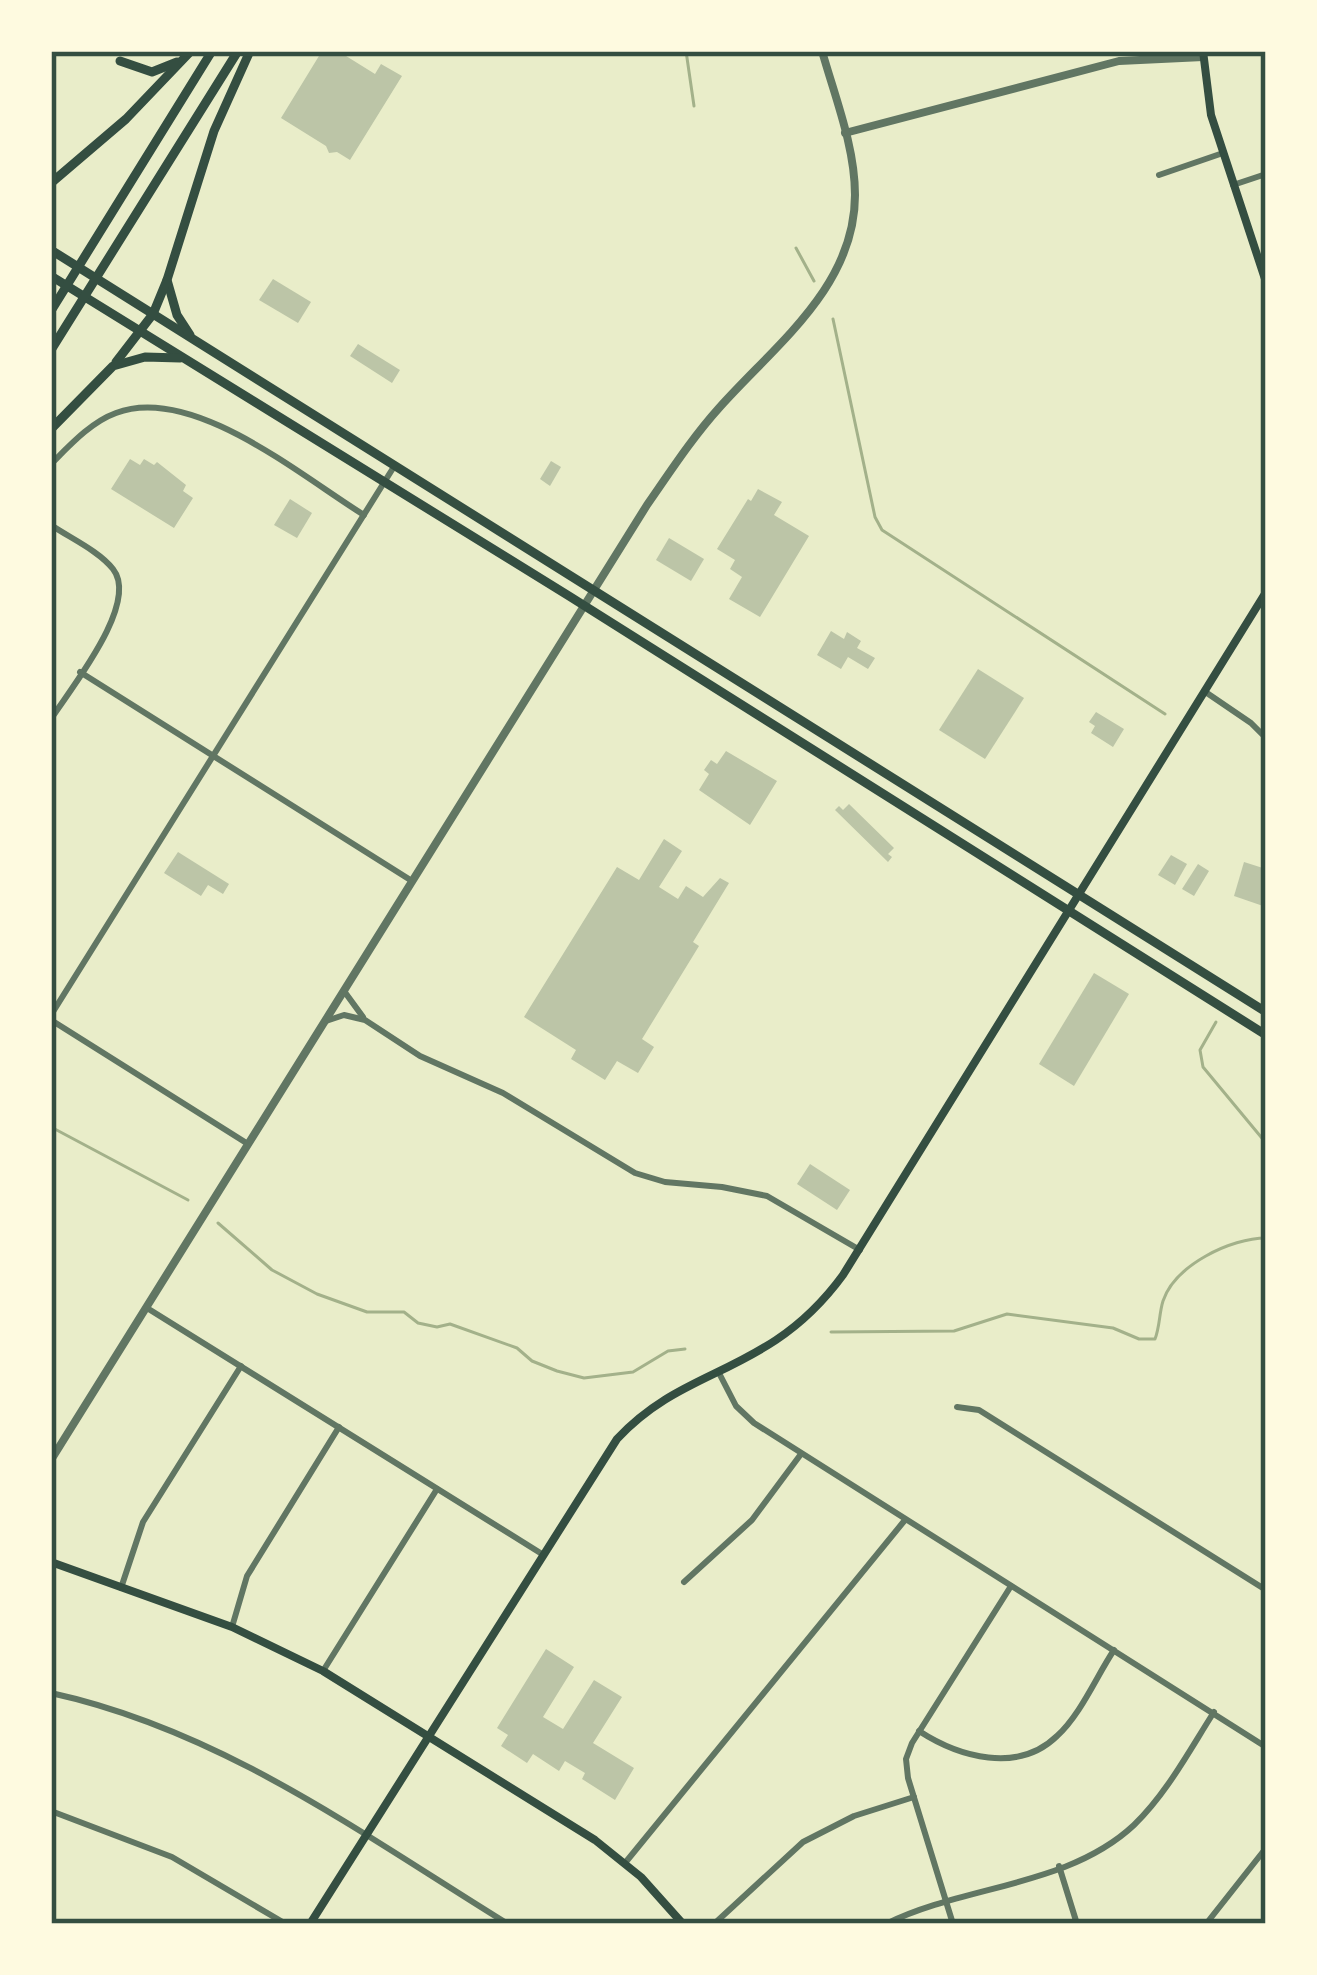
<svg xmlns="http://www.w3.org/2000/svg" width="1317" height="1975" viewBox="0 0 1317 1975" font-family="'Source Serif 4',serif">
<style>
.lines{fill:none;stroke-linecap:round;stroke-linejoin:round}
.stream{stroke:#a3b18a;stroke-width:3}
.building{fill:#bcc5a7}
.minor{stroke:#617663;stroke-width:6}
.tertiary{stroke:#617663;stroke-width:8}
.secondary{stroke:#344e41;stroke-width:8}
.trunk{stroke:#344e41;stroke-width:9}
.neatline{fill:none;stroke:#344e41;stroke-width:4.5}
</style>
<rect width="100%" height="100%" fill="#e9edc9"/>
<g class="lines">
<!-- stream -->
<g class="stream">
<polyline points="686,51 694,106"/>
<polyline points="796,248 814,281"/>
<polyline points="833,319 875,517 882,530 1165,714"/>
<polyline points="1216,1022 1200,1050 1203,1067 1266,1143"/>
<polyline points="51,1127 188,1200"/>
<polyline points="218,1223 272,1270 317,1294 367,1312 404,1312 418,1323 437,1327 450,1324 517,1348 532,1361 557,1371 584,1378 633,1372 668,1351 685,1349"/>
<path d="M831 1332 954 1331 1007 1314 1113 1328 1139 1339H1155C1160 1326 1159 1314 1163 1301 1175 1265 1231 1238 1266 1238"/>
</g>
</g>
<!-- building -->
<g class="building">
<polygon points="322,51 338,51 375,74 381,64 402,76 350,160 337,152 329,153 326,146 281,118"/>
<polygon points="273,279 311,302 298,323 259,300"/>
<polygon points="358,344 400,370 392,383 350,356"/>
<polygon points="130,459 140,465 144,459 154,465 157,462 186,485 183,491 193,498 174,528 111,489"/>
<polygon points="551,461 561,467 550,486 540,479"/>
<polygon points="758,489 782,502 774,515 809,536 760,617 729,599 742,577 730,569 735,560 717,549 748,499 751,501"/>
<polygon points="290,499 312,513 297,538 274,525"/>
<polygon points="669,538 704,559 691,581 656,560"/>
<polygon points="831,631 844,639 847,632 861,641 857,648 875,658 868,669 848,657 841,669 817,655"/>
<polygon points="978,669 1024,698 985,759 939,730"/>
<polygon points="1096,712 1124,729 1113,747 1091,733 1095,726 1089,722"/>
<polygon points="726,751 777,781 750,825 699,790 709,774 704,770 711,760 717,764"/>
<polygon points="849,804 894,848 888,854 892,857 888,862 835,810 839,806 843,810"/>
<polygon points="664,839 682,851 659,887 678,899 686,886 703,897 720,878 729,883 693,942 699,946 642,1039 654,1047 638,1073 617,1061 605,1080 571,1059 576,1050 524,1017 617,867 639,880"/>
<polygon points="178,852 229,884 223,894 208,885 201,896 164,873"/>
<polygon points="1171,855 1187,864 1175,885 1158,875"/>
<polygon points="1244,862 1266,869 1266,907 1234,896"/>
<polygon points="1198,864 1209,871 1194,896 1182,889"/>
<polygon points="1094,973 1129,994 1074,1086 1039,1064"/>
<polygon points="810,1164 850,1190 837,1210 797,1184"/>
<polygon points="546,1649 574,1667 543,1717 563,1729 594,1680 622,1697 593,1743 634,1768 615,1800 582,1779 585,1773 565,1761 559,1771 533,1754 527,1763 501,1746 508,1735 497,1728"/>
</g>
<g class="lines">
<!-- minor -->
<g class="minor">
<polyline points="1159,175 1223,153"/>
<polyline points="1233,185 1266,174"/>
<path d="M51 464C70 445 91 422 116 413 192 384 301 476 364 515"/>
<path d="M51 525C70 538 99 551 113 569 140 603 71 688 51 719"/>
<polyline points="80,672 412,881"/>
<polyline points="1204,691 1251,723 1266,738"/>
<polyline points="344,991 363,1017"/>
<polyline points="51,1015 395,465"/>
<polyline points="51,1020 248,1144"/>
<polyline points="326,1021 344,1015 365,1020 420,1056 503,1093 635,1173 665,1182 722,1187 767,1196 860,1250"/>
<polyline points="147,1308 542,1554"/>
<polyline points="719,1373 736,1406 754,1423 1266,1747"/>
<polyline points="957,1407 979,1410 1266,1590"/>
<polyline points="684,1582 752,1520 801,1454"/>
<polyline points="121,1588 143,1522 241,1366"/>
<polyline points="232,1627 247,1576 339,1427"/>
<polyline points="323,1671 437,1489"/>
<path d="M51 1693C221 1730 362 1834 508 1924"/>
<path d="M919 1731C959 1757 1018 1774 1057 1736 1081 1714 1096 1677 1114 1650"/>
<polyline points="51,1811 172,1857 286,1924"/>
<polyline points="625,1863 905,1520"/>
<polyline points="1059,1866 1077,1924"/>
<polyline points="714,1924 803,1842 854,1816 914,1797"/>
<path d="M886 1924C964 1885 1068 1887 1134 1825 1167 1793 1189 1751 1214 1712"/>
<polyline points="953,1924 908,1778 906,1759 912,1743 1011,1586"/>
<polyline points="1206,1924 1266,1848"/>
</g>
<!-- tertiary -->
<g class="tertiary">
<polyline points="845,133 1119,61 1203,57"/>
<path d="M51 1460 647 505C670 472 692 438 719 408 775 345 855 287 855 195 855 147 835 97 822 51"/>
</g>
<!-- secondary -->
<g class="secondary">
<polyline points="1203,51 1211,115 1266,282"/>
<polyline points="51,1562 232,1627 323,1671 595,1840 641,1877 683,1924"/>
<path d="M310 1924 617 1439C668 1385 719 1378 776 1340 803 1322 824 1301 843 1275L1266 592"/>
</g>
<!-- trunk -->
<g class="trunk">
<polyline points="120,61 152,72 177,62"/>
<polyline points="51,183 126,119 191,51"/>
<polyline points="51,250 1266,1012"/>
<polyline points="51,276 569,596 1266,1035"/>
<polyline points="51,311 212,51"/>
<polyline points="190,335 177,315 167,280 214,131 250,51"/>
<polyline points="51,350 238,51"/>
<polyline points="116,362 153,314 167,280"/>
<polyline points="51,429 113,366 145,357 180,358"/>
</g>
</g>
<!-- border -->
<rect width="1317" height="1975" fill="none" stroke="#fefae0" stroke-width="108"/>
<rect x="54" y="54" width="1209" height="1867" class="neatline"/>
</svg>
